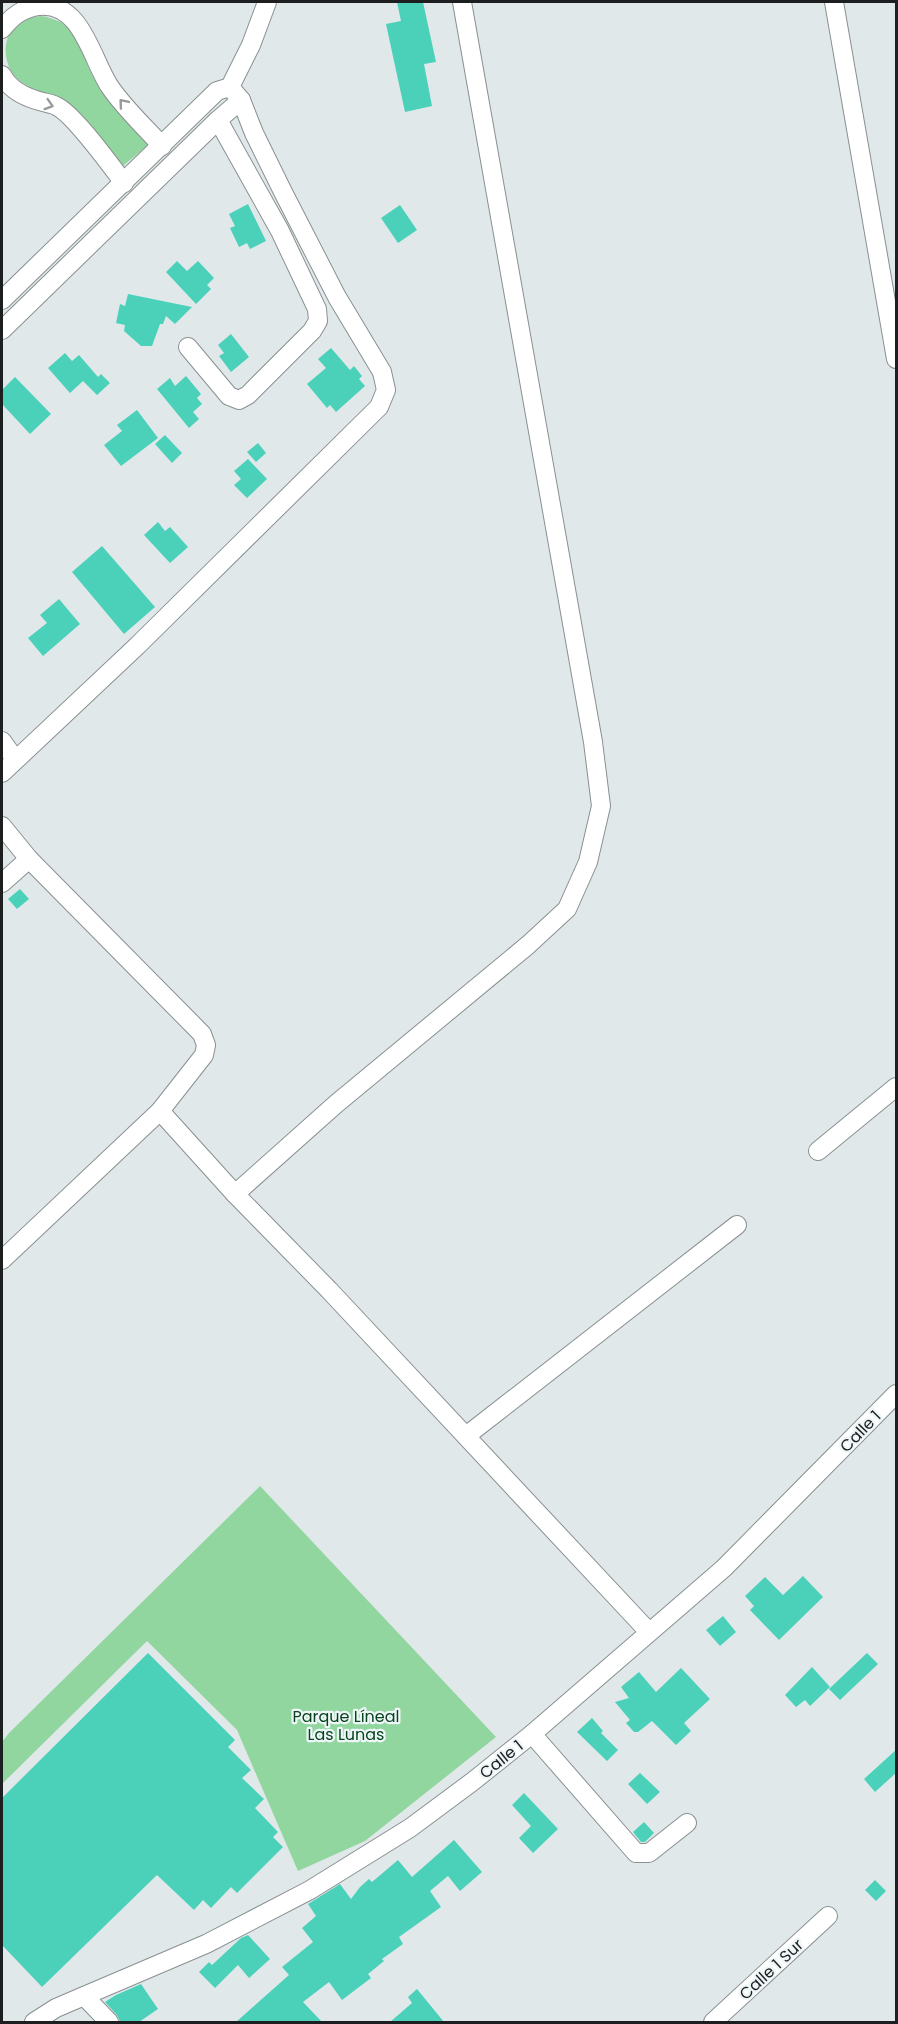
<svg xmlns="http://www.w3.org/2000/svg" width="898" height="2024" viewBox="0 0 898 2024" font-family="Poppins,sans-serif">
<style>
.green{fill:#91d69f}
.building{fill:#4bd1ba}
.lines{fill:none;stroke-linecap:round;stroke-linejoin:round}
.minor-casing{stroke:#899091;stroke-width:20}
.minor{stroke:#fff;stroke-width:18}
.oneway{stroke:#999a9a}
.labels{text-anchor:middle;stroke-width:4.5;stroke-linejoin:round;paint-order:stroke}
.street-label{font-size:16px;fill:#1c1e1f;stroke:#eef6f7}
.park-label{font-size:16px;fill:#05441c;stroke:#eef6f7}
</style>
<rect width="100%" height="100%" fill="#e0e8ea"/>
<!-- green -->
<g class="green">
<path d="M42 16C52 18 64 22 71 30 83 44 85 64 95 80 110 102 132 123 149 144L123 166 69 105C47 91 10 89 6 56 5 48 6 40 10 33 18 21 29 17 42 16Z"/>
<polygon points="260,1486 496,1737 365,1841 298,1871 237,1730 147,1641 2,1784 2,1742 9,1733"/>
</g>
<!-- building -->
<g class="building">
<polygon points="397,2 423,2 436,62 424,64 432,106 405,112 386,24 401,21"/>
<polygon points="248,204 266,241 250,249 247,243 239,247 230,228 235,226 229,214"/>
<polygon points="400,205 417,230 398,243 381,218"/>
<polygon points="177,261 187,271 198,261 214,278 207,285 211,289 196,304 166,272"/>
<polygon points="128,294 172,303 192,307 175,324 166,316 163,324 160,324 152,346 141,346 124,331 125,325 116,323 120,304 125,306"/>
<polygon points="231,334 249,357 231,372 219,356 224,353 218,345"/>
<polygon points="331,348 350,370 354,366 362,376 359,379 365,386 336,412 330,405 327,408 307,384 326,368 318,359"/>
<polygon points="65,353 72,361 79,355 98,377 101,374 110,383 97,395 83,381 70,393 48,368"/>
<polygon points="186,376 201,394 197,398 202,404 193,412 199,419 189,428 157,389 170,378 175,386"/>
<polygon points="15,377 51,414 30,434 2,404 2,390"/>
<polygon points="137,410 158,438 121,466 104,445 122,431 117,425"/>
<polygon points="165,435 182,453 172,463 155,444"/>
<polygon points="258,443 266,453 256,462 247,452"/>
<polygon points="248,459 267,479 247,498 234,485 241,479 234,471"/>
<polygon points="158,522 165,531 170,527 188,547 170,563 144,535"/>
<polygon points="102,546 155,607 124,634 72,572"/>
<polygon points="59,599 80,624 43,656 28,638 47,623 40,615"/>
<polygon points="20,889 29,899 17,909 8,899"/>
<polygon points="803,1576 823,1597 779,1640 750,1610 754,1606 745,1596 765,1577 783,1595"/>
<polygon points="723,1616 736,1632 720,1646 706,1630"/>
<polygon points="148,1653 235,1740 228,1747 251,1770 242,1778 264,1799 255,1808 278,1832 273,1837 283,1847 237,1893 231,1887 211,1908 203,1900 194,1910 157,1875 42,1987 2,1945 2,1798"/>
<polygon points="867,1653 878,1664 840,1700 829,1689"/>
<polygon points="812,1667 830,1687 810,1706 805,1700 796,1707 785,1695"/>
<polygon points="681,1668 710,1699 684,1723 691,1731 676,1745 652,1721 638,1732 634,1732 626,1723 630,1720 615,1702 629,1698 621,1687 639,1672 656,1692"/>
<polygon points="592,1718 603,1731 601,1733 618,1750 607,1761 577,1732"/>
<polygon points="897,1749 897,1772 875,1792 864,1779"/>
<polygon points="640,1773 660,1792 647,1804 628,1784"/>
<polygon points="524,1793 558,1829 533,1853 519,1838 531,1826 512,1805"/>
<polygon points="644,1822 654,1833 645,1842 641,1842 633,1832"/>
<polygon points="454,1840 482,1872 460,1891 448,1876 430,1891 441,1907 399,1937 403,1944 382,1959 384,1961 368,1974 371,1978 342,2000 329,1982 303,2002 322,2022 236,2022 289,1975 282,1967 313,1942 302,1928 316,1916 308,1904 340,1884 351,1899 360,1887 369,1879 372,1882 398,1860 412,1877"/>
<polygon points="875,1880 886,1891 876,1901 865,1890"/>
<polygon points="248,1935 270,1959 249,1978 238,1965 215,1988 199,1972 209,1962 212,1965 241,1938"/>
<polygon points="141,1984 158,2009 139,2022 120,2022 117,2015 105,2002 116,1995"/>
<polygon points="417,1989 444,2022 390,2022 412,2003 408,1997"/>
</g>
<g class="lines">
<!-- minor casing -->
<g class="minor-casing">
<g id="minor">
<polyline points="834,2 896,359"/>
<path d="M2 29C13 15 22 9 39 6 82 1 92 61 110 87 125 109 145 127 162 146"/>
<path d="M2 75C10 90 26 98 43 102 47 103 53 104 56 106 73 113 111 166 124 183"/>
<polyline points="2,300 217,91 230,87 251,45 267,2"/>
<polyline points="2,330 218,120 241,100"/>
<polyline points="188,347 229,396 239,400 248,395 312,331 318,321 317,309 280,231 218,120"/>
<polyline points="2,741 15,759"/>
<polyline points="2,773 137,646 379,407 386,390 382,372 337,297 283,192 254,133 241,100 230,87"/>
<polyline points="2,826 29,859 202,1034 206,1045 204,1055 160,1111 2,1260"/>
<polyline points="2,883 29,859"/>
<polyline points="160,1111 235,1194 329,1290 649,1632"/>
<polyline points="818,1151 896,1087"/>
<polyline points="235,1194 336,1104 528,945 567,909 588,862 601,806 593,742 462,2"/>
<polyline points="466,1436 737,1225"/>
<polyline points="532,1734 636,1853 649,1853 687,1823"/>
<polyline points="84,1996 109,2022"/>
<polyline points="34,2022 56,2008 84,1996 206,1944 310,1890 410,1828 472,1782 532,1734 724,1568 896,1394"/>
<polyline points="713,2022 828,1916"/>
</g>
</g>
<!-- minor -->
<use href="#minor" class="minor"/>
</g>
<!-- one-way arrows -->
<defs><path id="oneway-chevron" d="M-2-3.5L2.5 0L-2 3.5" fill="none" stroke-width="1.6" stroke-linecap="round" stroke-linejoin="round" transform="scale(1.5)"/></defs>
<g class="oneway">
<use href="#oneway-chevron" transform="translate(123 103) rotate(-130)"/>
<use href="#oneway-chevron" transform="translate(49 105) rotate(17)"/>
</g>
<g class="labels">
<!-- street labels -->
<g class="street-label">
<text transform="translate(860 1431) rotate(-46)" y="6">Calle 1</text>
<text transform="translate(501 1759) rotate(-39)" y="6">Calle 1</text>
<text transform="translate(771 1969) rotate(-43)" y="6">Calle 1 Sur</text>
</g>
<!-- park labels -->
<g class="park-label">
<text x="346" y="1722">Parque Líneal<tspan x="346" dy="18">Las Lunas</tspan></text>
</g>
</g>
<!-- border -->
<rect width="898" height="2024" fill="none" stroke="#1c1e1f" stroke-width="6"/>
</svg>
